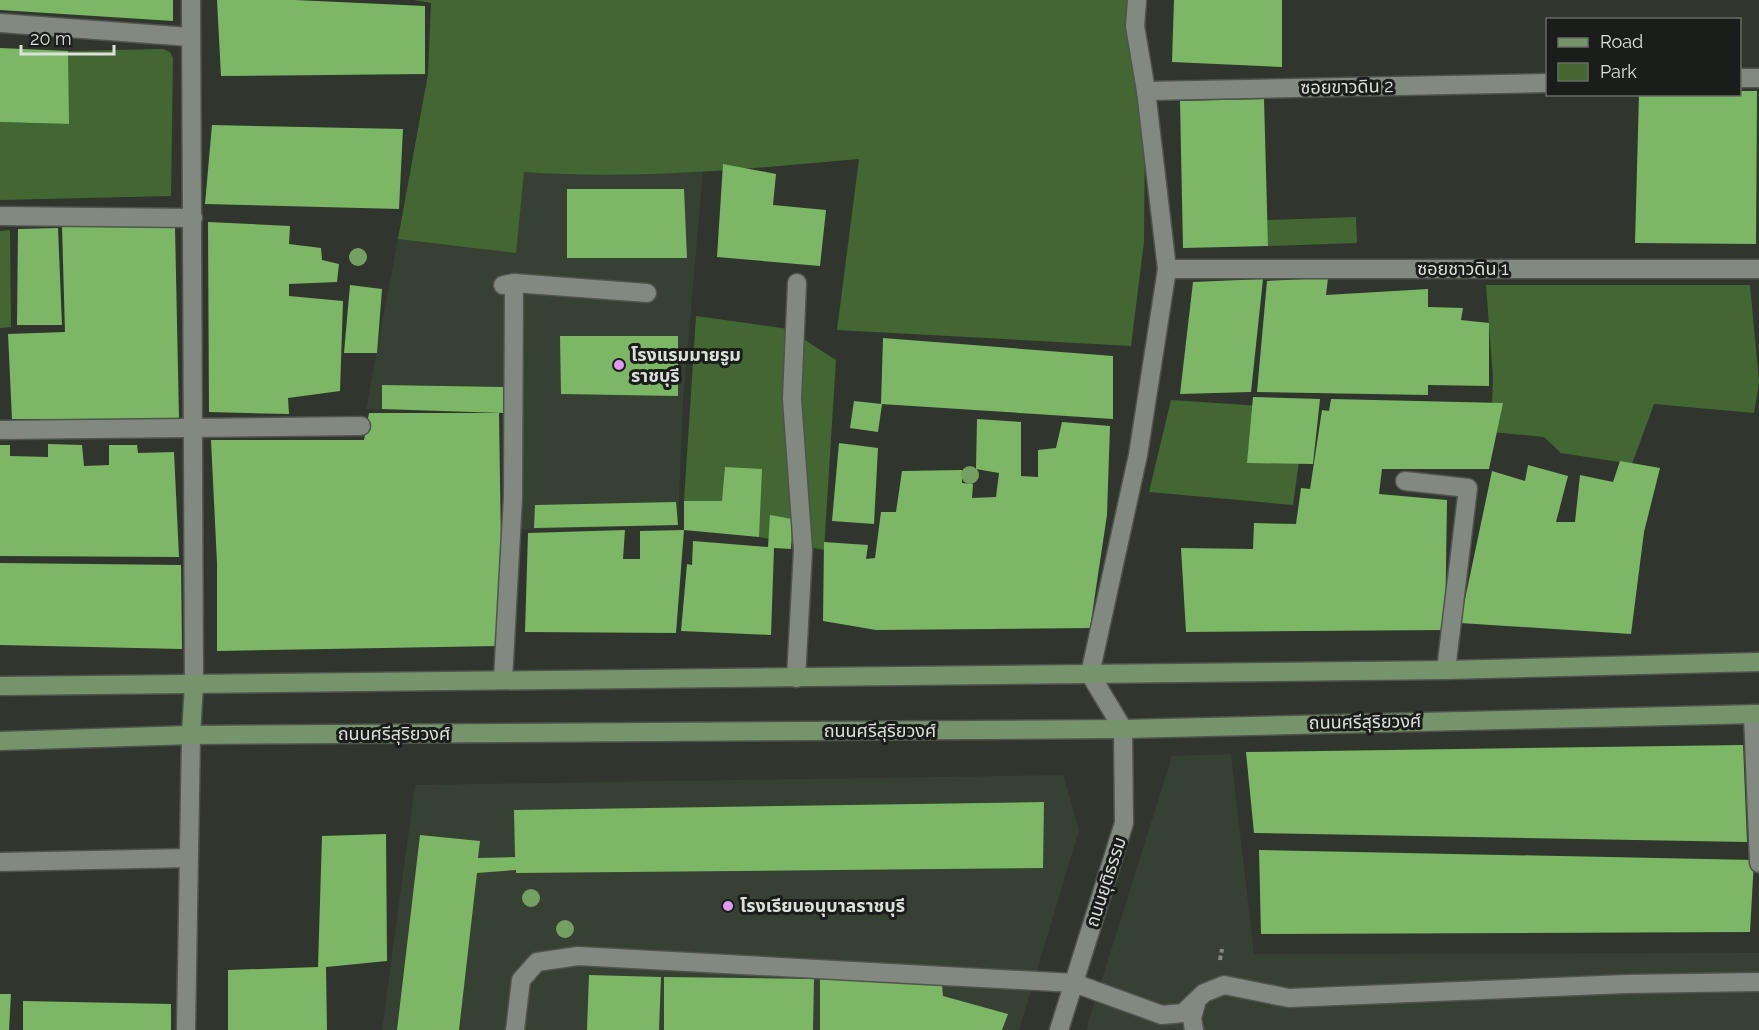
<svg xmlns="http://www.w3.org/2000/svg" width="1759" height="1030" viewBox="0 0 1759 1030" font-family="Raleway,'Noto Sans Thai',sans-serif">
<style>
.built{fill:#364033}
.green{fill:#426733}
.building{fill:#7cb765}
.lines{fill:none;stroke-linecap:round;stroke-linejoin:round}
.minor-casing{stroke:#4f544d;stroke-width:21}
.major-casing{stroke:#4f544d;stroke-width:21}
.path{stroke:#868b84;stroke-width:4;stroke-dasharray:4.5 3;stroke-linecap:butt}
.minor{stroke:#828980;stroke-width:18}
.major{stroke:#76946b;stroke-width:18}
.tree{fill:#74a062}
.poi-dot{fill:#dd99f3;stroke:#1a1d19;stroke-width:2}
.labels{text-anchor:middle;stroke-width:6;stroke-linejoin:round;paint-order:stroke}
.street-label{font-size:18px;fill:#dce0da;stroke:#1a1d19}
.poi-label{font-size:18px;font-weight:bold;fill:#dce0da;stroke:#1a1d19;text-anchor:start}
</style>
<rect width="100%" height="100%" fill="#30362e"/>
<!-- built -->
<g class="built">
<polygon points="413,158 703,172 683,401 678,525 504,530 503,413 366,409"/>
<polygon points="1231,754 1254,954 1759,953 1759,1030 1086,1030 1172,756"/>
<polygon points="1063,775 1079,830 1019,1030 382,1030 415,785"/>
</g>
<!-- green -->
<g class="green">
<path d="M413 0H1146L1144 242 1131 346 837 330 859 159C748 169 635 180 524 172L516 253 398 239 428 74 431 3Z"/>
<polygon points="163,49 170,52 173,58 171,196 0,200 0,122 68,124 68,51"/>
<polygon points="1356,217 1357,243 1268,246 1267,220"/>
<polygon points="10,230 11,327 0,328 0,231"/>
<polygon points="1486,285 1750,285 1759,382 1754,413 1654,404 1632,464 1561,453 1544,437 1491,432 1493,378"/>
<polygon points="696,316 788,329 836,360 824,550 759,537 684,501"/>
<polygon points="1171,400 1306,409 1293,505 1149,492"/>
</g>
<!-- building -->
<g class="building">
<polygon points="0,0 173,0 173,21 0,10"/>
<polygon points="217,0 295,0 425,6 425,74 221,76"/>
<polygon points="1174,0 1282,0 1282,67 1172,62"/>
<polygon points="0,48 68,51 69,124 0,122"/>
<polygon points="1740,91 1757,91 1756,244 1635,243 1639,94 1740,94"/>
<polygon points="1264,99 1268,246 1183,248 1180,101"/>
<polygon points="212,125 403,129 399,209 205,204"/>
<polygon points="723,164 776,174 773,205 826,210 820,266 717,257"/>
<polygon points="567,189 684,189 687,258 567,258"/>
<polygon points="208,222 290,226 289,244 321,248 322,260 339,264 337,282 289,284 289,296 343,301 340,391 288,398 289,414 209,412"/>
<polygon points="62,226 175,227 179,419 12,419 8,334 65,332"/>
<polygon points="58,228 62,325 17,325 18,229"/>
<polygon points="1328,278 1326,295 1428,289 1428,307 1463,308 1461,320 1489,323 1489,386 1428,385 1428,395 1257,392 1267,281"/>
<polygon points="1263,279 1251,392 1180,394 1193,282"/>
<polygon points="350,285 382,289 377,353 344,353"/>
<polygon points="560,336 678,336 678,396 561,394"/>
<polygon points="883,338 1113,356 1113,419 881,404"/>
<polygon points="382,385 503,387 503,413 382,409"/>
<polygon points="1253,397 1320,399 1313,464 1247,463"/>
<polygon points="1331,399 1503,403 1489,469 1382,469 1379,494 1447,500 1445,630 1186,632 1181,548 1253,549 1254,523 1296,524 1301,488 1310,489 1322,410 1329,411"/>
<polygon points="854,401 882,404 878,432 850,428"/>
<polygon points="369,413 499,413 501,547 497,646 217,651 217,563 211,440 364,440"/>
<polygon points="977,419 1021,422 1021,476 1038,477 1038,450 1056,448 1062,422 1110,426 1107,515 1090,628 876,630 823,621 824,542 868,545 866,559 875,558 881,512 896,512 902,471 962,470 962,483 973,484 972,498 996,497 999,473 976,469"/>
<polygon points="839,443 878,448 874,524 832,521"/>
<polygon points="48,444 82,445 84,466 109,465 109,445 137,445 138,453 174,452 179,557 0,556 0,445 10,445 10,456 48,457"/>
<polygon points="1620,461 1660,468 1644,532 1631,634 1460,623 1492,471 1525,481 1528,465 1568,476 1556,522 1575,522 1580,475 1613,482"/>
<polygon points="725,467 762,469 759,537 684,530 684,501 722,501"/>
<polygon points="676,502 678,525 534,528 535,505"/>
<polygon points="770,515 792,519 791,549 774,548 771,635 681,631 687,564 692,565 693,541 768,547"/>
<polygon points="625,530 623,559 640,559 640,531 684,530 676,633 525,632 528,533"/>
<polygon points="0,563 181,565 182,649 0,645"/>
<polygon points="1743,745 1747,842 1254,833 1246,752"/>
<polygon points="1044,802 1043,868 516,873 516,870 477,873 459,1030 397,1030 420,835 480,841 478,858 515,857 514,810"/>
<polygon points="386,834 387,961 326,967 327,1030 228,1030 228,970 318,967 322,836"/>
<polygon points="1259,850 1754,860 1750,932 1261,934"/>
<polygon points="820,974 942,984 943,996 1008,1014 1002,1030 820,1030"/>
<polygon points="589,975 661,977 659,1030 587,1030"/>
<polygon points="664,977 814,979 813,1030 664,1030"/>
<polygon points="0,994 11,994 9,1030 0,1030"/>
<polygon points="23,1001 171,1004 171,1030 23,1030"/>
</g>
<g class="lines">
<!-- minor casing -->
<g class="minor-casing">
<g id="minor">
<polyline points="191,0 194,684"/>
<polyline points="0,23 190,37"/>
<polyline points="1740,78 1759,78"/>
<polyline points="1146,91 1548,83"/>
<polyline points="0,216 193,218"/>
<polyline points="1167,269 1759,269"/>
<polyline points="503,285 514,283 647,293"/>
<polyline points="0,430 361,426"/>
<polyline points="1405,481 1468,488 1446,670"/>
<polyline points="796,678 803,550 792,399 797,283"/>
<polyline points="503,680 513,497 514,283"/>
<polyline points="1753,714 1759,863"/>
<polyline points="0,862 188,858"/>
<polyline points="186,1030 191,735"/>
<polyline points="515,1030 521,980 537,962 578,956 1074,983 1162,1015 1183,1013 1204,993 1224,985 1289,998 1626,984 1759,982"/>
<polyline points="1059,1030 1124,823 1123,729 1090,674 1138,455 1167,269 1146,91 1135,26 1137,0"/>
<polyline points="1194,1030 1192,1018 1197,1000"/>
</g>
</g>
<!-- major casing -->
<g class="major-casing">
<g id="major">
<polyline points="0,686 1446,670 1759,662"/>
<polyline points="191,735 194,684"/>
<polyline points="0,741 191,735 1123,729 1759,714"/>
</g>
</g>
<!-- path -->
<polyline class="path" points="1220,960 1222,949"/>
<!-- minor -->
<use href="#minor" class="minor"/>
<!-- major -->
<use href="#major" class="major"/>
</g>
<!-- trees -->
<g class="tree">
<circle cx="358" cy="257" r="9"/>
<circle cx="970" cy="475" r="9"/>
<circle cx="531" cy="898" r="9"/>
<circle cx="565" cy="929" r="9"/>
</g>
<!-- markers -->
<g class="poi-dot">
<circle cx="619" cy="365" r="6"/>
<circle cx="728" cy="906" r="6"/>
</g>
<g class="labels">
<!-- street labels -->
<g class="street-label">
<text transform="translate(1347 87) rotate(-1)" y="6">ซอยขาวดิน 2</text>
<text x="1463" y="275">ซอยชาวดิน 1</text>
<text transform="translate(1365 722) rotate(-1)" y="6">ถนนศรีสุริยวงศ์</text>
<text x="880" y="737">ถนนศรีสุริยวงศ์</text>
<text x="394" y="740">ถนนศรีสุริยวงศ์</text>
<text transform="translate(1106 882) rotate(-72)" y="6">ถนนยุติธรรม</text>
</g>
<!-- poi labels -->
<g class="poi-label">
<text x="631" y="361">โรงแรมมายรูม<tspan x="631" dy="21">ราชบุรี</tspan></text>
<text x="740" y="912">โรงเรียนอนุบาลราชบุรี</text>
</g>
</g>
<!-- legend -->
<rect x="1546" y="18" width="195" height="78" fill="#1a1d19" stroke="#686b66" stroke-width="1.5"/>
<rect x="1558" y="38" width="30" height="9" fill="#76946b" stroke="#686b66" stroke-width="1.5"/>
<text x="1600" y="48" font-size="18" fill="#dce0da">Road</text>
<rect x="1558" y="63" width="30" height="18" fill="#426733" stroke="#686b66" stroke-width="1.5"/>
<text x="1600" y="78" font-size="18" fill="#dce0da">Park</text>
<!-- scale -->
<path d="M21 45v9h93v-9" fill="none" stroke="#dce0da" stroke-width="3"/>
<text x="30" y="45" font-size="18" fill="#dce0da" stroke="#1a1d19" stroke-width="4.5" paint-order="stroke">20 m</text>
</svg>
